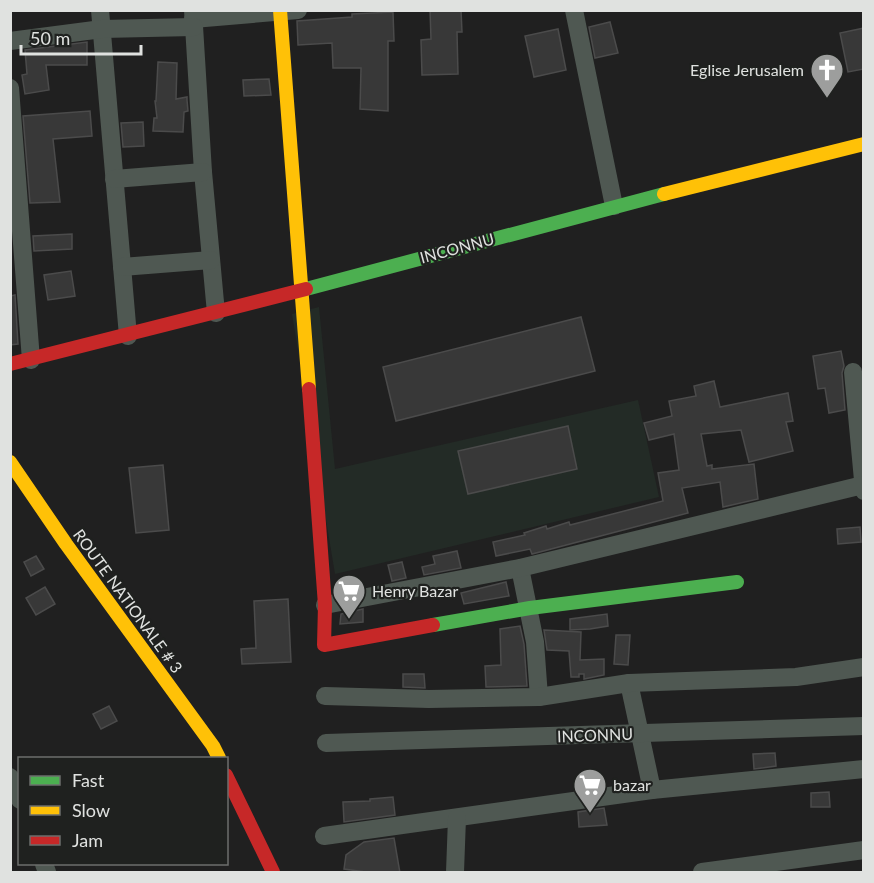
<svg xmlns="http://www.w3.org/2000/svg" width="874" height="883" viewBox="0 0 874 883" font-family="Lato,sans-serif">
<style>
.built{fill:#232b26}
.building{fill:#383838;stroke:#4b4b4b;stroke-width:1.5}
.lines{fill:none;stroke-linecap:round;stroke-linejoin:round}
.street{stroke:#4f5852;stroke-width:18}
.fast{stroke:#4caf50;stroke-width:14}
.slow{stroke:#ffc107;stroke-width:14}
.jam{stroke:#c62828;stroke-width:14}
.labels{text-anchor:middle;stroke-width:4.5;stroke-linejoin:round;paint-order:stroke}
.poi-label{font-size:16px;fill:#e0e2e0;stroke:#1f211f;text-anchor:start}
.street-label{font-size:16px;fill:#e0e2e0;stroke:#1f211f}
</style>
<rect width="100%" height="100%" fill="#202020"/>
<!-- built -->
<polygon class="built" points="319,307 335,469 638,400 659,497 335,574 292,314"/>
<!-- building -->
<g class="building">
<polygon points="430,10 461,10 462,32 457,32 458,74 422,75 421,40 431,39"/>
<polygon points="393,12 394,41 388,41 388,111 360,109 361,68 333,68 332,43 298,45 297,21 352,17 352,14"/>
<polygon points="610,22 618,53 595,58 589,27"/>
<polygon points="864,28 864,69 848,72 840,33"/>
<polygon points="558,29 566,70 534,77 525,36"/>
<polygon points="87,42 87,65 46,65 49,90 25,94 22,75 27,74 25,50"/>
<polygon points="158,62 177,63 176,99 187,97 187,100 188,111 184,112 183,132 153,131 154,118 157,118 155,101 156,101"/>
<polygon points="269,79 271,95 244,96 243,80"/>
<polygon points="90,111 92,136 53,139 60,202 30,203 23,116"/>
<polygon points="143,122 144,146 123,147 121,123"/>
<polygon points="72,234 72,249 34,251 33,236"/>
<polygon points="71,271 75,296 48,300 44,275"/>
<polygon points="15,295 18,344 10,345 10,296"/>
<polygon points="581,317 595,371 396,421 383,367"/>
<polygon points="841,351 844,366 842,373 845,410 829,413 825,388 818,389 813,356"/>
<polygon points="714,381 720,407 788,393 793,421 786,422 793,451 749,462 741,430 701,434 707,466 712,465 712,469 754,464 758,499 723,507 720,482 682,488 688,513 532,554 530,549 496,556 493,542 525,535 524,533 546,526 547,529 569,522 570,525 663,501 658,473 679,470 674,434 649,440 644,423 672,416 669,401 696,396 694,386"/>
<polygon points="568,426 577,469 468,494 458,451"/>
<polygon points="163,465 169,530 136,533 129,468"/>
<polygon points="860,527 861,542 838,544 837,529"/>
<polygon points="457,551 461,568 424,575 422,567 435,564 433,556"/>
<polygon points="36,556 44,569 31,576 24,562"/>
<polygon points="402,562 406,578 392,581 388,565"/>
<polygon points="506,582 509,596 464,604 461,593"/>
<polygon points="45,587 55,604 36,615 26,598"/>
<polygon points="288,599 291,662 242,664 241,649 256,648 254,601"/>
<polygon points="363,609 363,622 340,624 341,614"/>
<polygon points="607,614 608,626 590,629 570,630 570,619"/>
<polygon points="520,626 524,644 527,686 486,687 485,666 501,665 500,629"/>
<polygon points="544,630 581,632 580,660 604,659 604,675 584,679 584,674 579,674 579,677 571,677 569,651 547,650"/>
<polygon points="616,635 630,635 628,665 614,664"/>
<polygon points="403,674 424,674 425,688 403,687"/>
<polygon points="109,706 117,721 101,729 93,714"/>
<polygon points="775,753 776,766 754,769 753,754"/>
<polygon points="829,792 830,807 811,807 811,793"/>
<polygon points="393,797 395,815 344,822 343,802 370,801 370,799"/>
<polygon points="604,808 607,825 579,827 578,812"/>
<polygon points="394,838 400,873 373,873 344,869 346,855 364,842"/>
</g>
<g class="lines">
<!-- street -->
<g class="street">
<polyline points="100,10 128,336"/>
<polyline points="193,10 203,172 216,313"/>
<polyline points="574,10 614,206"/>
<polyline points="193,19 298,10"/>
<polyline points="10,41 102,29 194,27"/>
<polyline points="10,88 31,360"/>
<polyline points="114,179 203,172"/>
<polyline points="122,267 211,260"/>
<polyline points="853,372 864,491"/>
<polyline points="520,568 535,642 539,697"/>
<polyline points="325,605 520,568 863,485"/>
<polyline points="629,683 652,790"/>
<polyline points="325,696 429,699 539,697 629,683 796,677 864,667"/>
<polyline points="326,743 864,726"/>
<polyline points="10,777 20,800"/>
<polyline points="324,836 652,790 864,769"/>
<polyline points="44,864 47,872"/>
<polyline points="455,872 457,818"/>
<polyline points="702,872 864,850"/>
</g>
<!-- fast -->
<g class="fast">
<polyline points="306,289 664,194"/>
<polyline points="433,625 530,608 737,582"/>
</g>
<!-- slow -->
<g class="slow">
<polyline points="280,10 309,389"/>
<polyline points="664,194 864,144"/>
<polyline points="10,462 66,544 213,746 219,758"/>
</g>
<!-- jam -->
<g class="jam">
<polyline points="10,364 306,289"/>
<polyline points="309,389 325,605 324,645 433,625"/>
<polyline points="226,775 273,872"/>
</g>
</g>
<!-- icons -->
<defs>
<g id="church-pin" transform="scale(1.725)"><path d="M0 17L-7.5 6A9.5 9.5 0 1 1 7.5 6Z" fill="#9d9e9d" stroke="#1f211f"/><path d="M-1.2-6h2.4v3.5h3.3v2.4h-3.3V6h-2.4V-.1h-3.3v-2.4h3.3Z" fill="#fff"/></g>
<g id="supermarket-pin" transform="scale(1.725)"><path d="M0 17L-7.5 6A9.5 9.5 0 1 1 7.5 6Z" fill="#9d9e9d" stroke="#1f211f"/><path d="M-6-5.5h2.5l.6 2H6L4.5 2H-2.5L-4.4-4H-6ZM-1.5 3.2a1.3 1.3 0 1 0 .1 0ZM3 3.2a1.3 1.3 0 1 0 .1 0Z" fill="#fff"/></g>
</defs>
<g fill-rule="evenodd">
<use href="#church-pin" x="827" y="70"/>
<use href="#supermarket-pin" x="349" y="591"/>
<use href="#supermarket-pin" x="590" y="785"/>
</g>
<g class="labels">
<!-- poi labels -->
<g class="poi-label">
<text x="804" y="76" text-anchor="end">Eglise Jerusalem</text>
<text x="372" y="597">Henry Bazar</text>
<text x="613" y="791">bazar</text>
</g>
<!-- street labels -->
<g class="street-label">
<text transform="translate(457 248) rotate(-15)" y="6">INCONNU</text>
<text transform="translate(128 601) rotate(54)" y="6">ROUTE NATIONALE # 3</text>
<text transform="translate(595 735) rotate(-2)" y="6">INCONNU</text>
</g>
</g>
<!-- border -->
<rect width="874" height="883" fill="none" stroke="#e0e2e0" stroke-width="24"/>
<!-- legend -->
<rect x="18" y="757" width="210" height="108" fill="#1f211f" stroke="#6c6e6c" stroke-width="1.5"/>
<rect x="30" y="776" width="30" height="9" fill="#4caf50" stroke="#6c6e6c" stroke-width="1.5"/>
<text x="72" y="787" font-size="18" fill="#e0e2e0">Fast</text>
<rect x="30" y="806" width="30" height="9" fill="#ffc107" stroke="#6c6e6c" stroke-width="1.5"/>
<text x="72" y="817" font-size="18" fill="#e0e2e0">Slow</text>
<rect x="30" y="836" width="30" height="9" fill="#c62828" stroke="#6c6e6c" stroke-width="1.5"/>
<text x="72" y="847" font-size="18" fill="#e0e2e0">Jam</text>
<!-- scale -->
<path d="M21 45v9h120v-9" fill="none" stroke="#e0e2e0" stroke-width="3"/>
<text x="30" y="45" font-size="18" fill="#e0e2e0" stroke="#1f211f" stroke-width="4.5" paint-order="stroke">50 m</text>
</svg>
